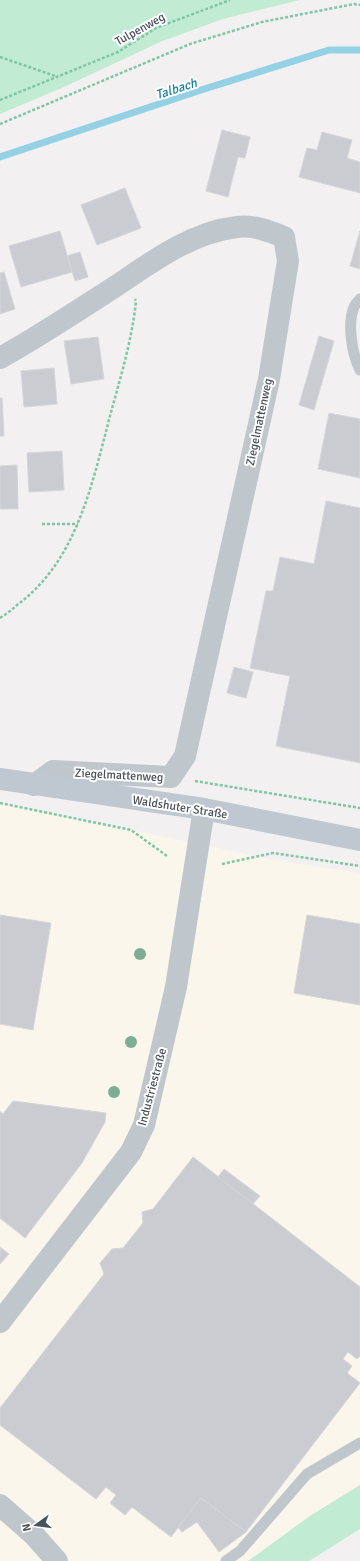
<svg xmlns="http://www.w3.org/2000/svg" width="360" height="1561" viewBox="0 0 360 1561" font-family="Signika,sans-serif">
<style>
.commercial{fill:#fbf6eb}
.green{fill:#c2ebd3}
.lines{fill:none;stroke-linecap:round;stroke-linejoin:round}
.stream{stroke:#94d1e4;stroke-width:7}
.building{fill:#caccd2;stroke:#d4d6da}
.path{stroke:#7ec6a4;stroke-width:2.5;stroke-dasharray:3 2;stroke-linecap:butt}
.service{stroke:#bfc7cd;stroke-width:11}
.minor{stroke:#bfc7cd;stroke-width:22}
.secondary{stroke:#bfc8d1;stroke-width:22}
.tree{fill:#7ead96}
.labels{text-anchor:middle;stroke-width:4;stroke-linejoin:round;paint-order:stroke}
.street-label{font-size:12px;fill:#49525b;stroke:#fff}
.water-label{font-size:13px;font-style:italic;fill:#1a7f9e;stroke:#fff}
</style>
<rect width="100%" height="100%" fill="#f2f0f0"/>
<!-- commercial -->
<polygon class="commercial" points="0,802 269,859 360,873 360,1485 310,1516 248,1561 0,1561"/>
<!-- green -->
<g class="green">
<polygon points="0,0 300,0 223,19 160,42 64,87 0,114"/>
<polygon points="360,1485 360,1529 309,1561 248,1561 310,1516"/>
</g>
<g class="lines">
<!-- stream -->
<polyline class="stream" points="0,157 201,90 329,50 360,50"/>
</g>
<!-- building -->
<g class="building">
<polygon points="222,130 250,137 245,158 238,157 228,197 206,191"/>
<polygon points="322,132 352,140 347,158 360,162 360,193 299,177 307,148 317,150"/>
<polygon points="125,188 141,228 97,245 81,205"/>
<polygon points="60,231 72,272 21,287 9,246"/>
<polygon points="360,231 360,269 350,266"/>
<polygon points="80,252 88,277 75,281 67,256"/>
<polygon points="4,272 15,309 0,314 0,273"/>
<polygon points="319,336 334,341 314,410 299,405"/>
<polygon points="98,337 104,379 71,384 64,341"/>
<polygon points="54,368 57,404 24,407 21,371"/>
<polygon points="0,398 2,398 4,436 0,436"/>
<polygon points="329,413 360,419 360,478 318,469"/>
<polygon points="62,451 64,490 29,492 27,453"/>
<polygon points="17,465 18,509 0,509 0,466"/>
<polygon points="326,501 360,508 360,763 276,746 290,676 250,668 266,591 273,591 280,557 314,564"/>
<polygon points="234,667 253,672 246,698 227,693"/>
<polygon points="0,915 51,923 33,1030 0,1024"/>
<polygon points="307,915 360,924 360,1005 294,993"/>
<polygon points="13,1101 106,1113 105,1122 82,1163 25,1238 0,1218 0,1111 3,1114"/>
<polygon points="193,1157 360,1287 360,1356 357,1359 348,1352 343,1359 352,1366 347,1373 360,1383 246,1532 201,1498 171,1537 132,1507 125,1515 110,1503 116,1495 106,1487 96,1499 0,1425 0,1408 104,1274 100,1263 112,1249 123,1248 143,1223 142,1212 153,1209"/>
<polygon points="224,1169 260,1196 253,1204 218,1177"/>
<polygon points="0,1247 9,1254 0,1264"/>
<polygon points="201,1498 246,1532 219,1552 197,1522 182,1532 178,1527"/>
</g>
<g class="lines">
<!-- path -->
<g class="path">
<polyline points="0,57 58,77"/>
<polyline points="0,100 118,52 156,28 230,0"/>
<polyline points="0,124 190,44 262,22 354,4 360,5"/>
<polyline points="42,524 78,524"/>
<path d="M0 618C6 614 12 610 17 605 77 561 92 484 110 416 120 379 132 340 136 301L135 299"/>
<polyline points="195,781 360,808"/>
<polyline points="0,803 131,830 167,856"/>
<polyline points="222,864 273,853 360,866"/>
</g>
<!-- service -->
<g class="service">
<path d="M360 299C358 302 355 304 354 307 347 324 352 354 360 370"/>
<polyline points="226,1561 240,1551 307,1474 360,1443"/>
</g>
<!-- minor -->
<g class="minor">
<path d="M0 358C40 336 77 311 116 286 153 261 192 232 237 227 254 225 269 231 284 237L288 261 269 379 185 756 171 777 53 771 34 785"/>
<polyline points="0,1322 131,1152 144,1125 176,987 204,809"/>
<polyline points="0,1505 34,1535 57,1561"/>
</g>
<!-- secondary -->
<polyline class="secondary" points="0,779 204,809 360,840"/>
</g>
<!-- trees -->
<g class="tree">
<circle cx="140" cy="954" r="6"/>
<circle cx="131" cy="1042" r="6"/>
<circle cx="114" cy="1092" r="6"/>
</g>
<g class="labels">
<!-- street labels -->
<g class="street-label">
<text transform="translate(140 29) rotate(-29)" y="4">Tulpenweg</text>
<text transform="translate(259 422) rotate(-78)" y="4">Ziegelmattenweg</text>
<text transform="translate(119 775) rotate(3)" y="4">Ziegelmattenweg</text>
<text transform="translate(180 807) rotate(9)" y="4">Waldshuter Straße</text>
<text transform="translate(152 1087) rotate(-75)" y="4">Industriestraße</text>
</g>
<!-- water labels -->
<g class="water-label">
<text transform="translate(176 88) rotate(-18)" y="5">Talbach</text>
</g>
</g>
<!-- north arrow -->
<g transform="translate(36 1525) rotate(256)" stroke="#ffffff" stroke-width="3" paint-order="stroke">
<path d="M0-3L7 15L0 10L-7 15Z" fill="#49525b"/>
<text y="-6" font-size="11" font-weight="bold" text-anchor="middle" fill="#49525b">N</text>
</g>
</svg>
